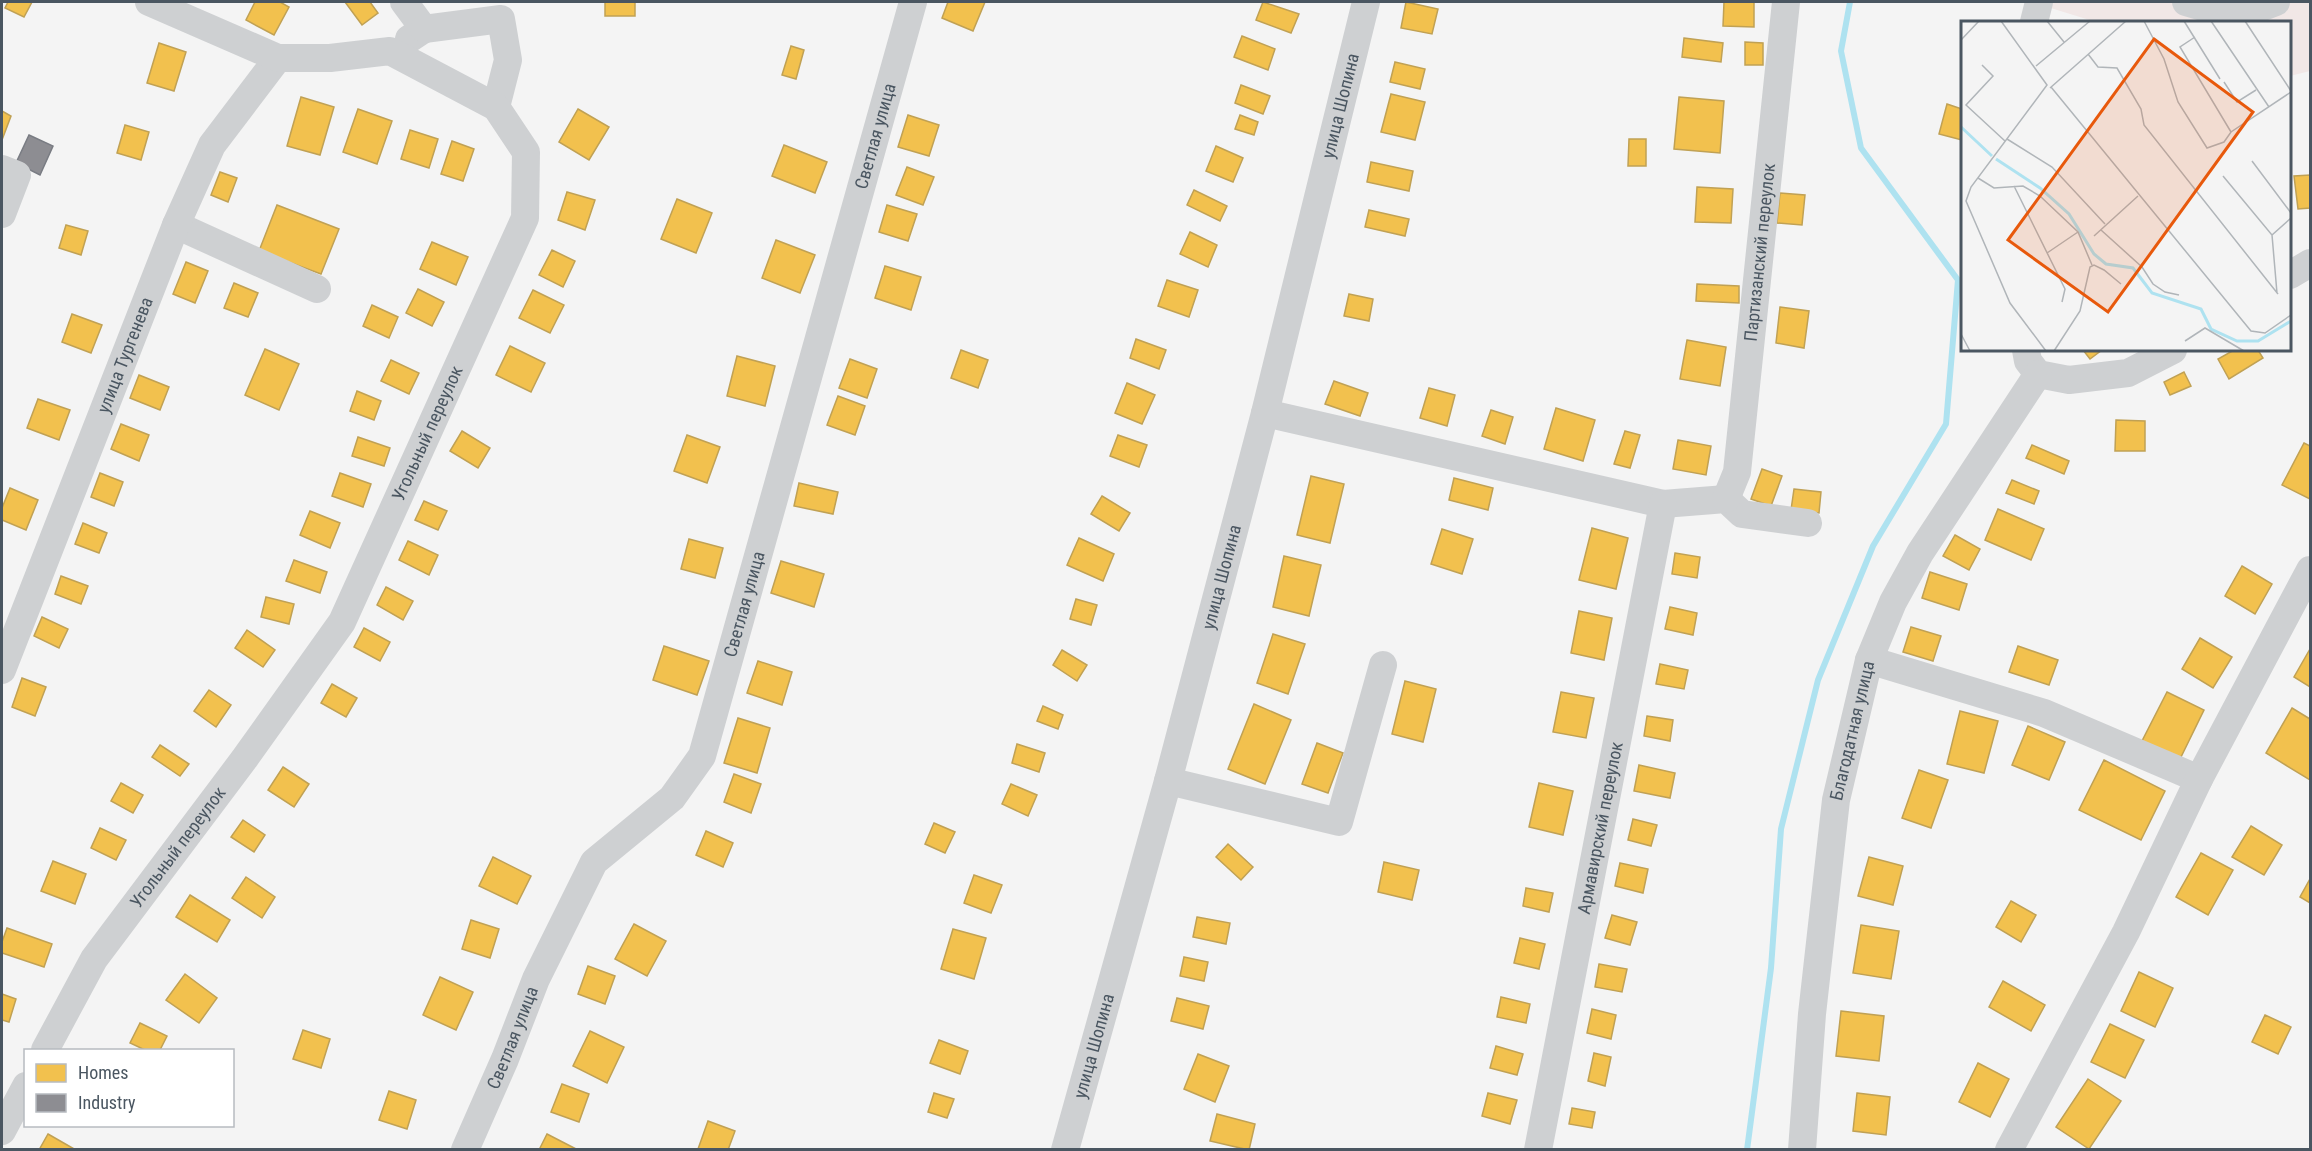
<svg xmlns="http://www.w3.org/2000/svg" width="2312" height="1151" viewBox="0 0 2312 1151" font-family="'Roboto Condensed',sans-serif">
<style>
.medical{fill:#f1e7e6}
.homes{fill:#f2c14e;stroke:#c0a154;stroke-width:1.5}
.industry{fill:#8d8d92;stroke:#797c83;stroke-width:1.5}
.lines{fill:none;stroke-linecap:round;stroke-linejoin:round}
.stream{stroke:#aee2f0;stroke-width:6}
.minor{stroke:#ced0d2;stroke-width:28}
.labels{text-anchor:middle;stroke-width:6;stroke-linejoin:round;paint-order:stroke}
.street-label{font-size:18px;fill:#4a5661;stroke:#fff}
.inset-river{fill:none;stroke:#aee2f0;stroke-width:3}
.inset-road{fill:none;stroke:#b0b5b9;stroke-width:1.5}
.view{fill:#e8590c;fill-opacity:0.15;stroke:#e8590c;stroke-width:3}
.inset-edge{fill:none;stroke:#4a5661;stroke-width:3}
</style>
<rect width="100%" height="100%" fill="#f4f4f4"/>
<!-- medical -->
<polygon class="medical" points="2031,2 2310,2 2310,71 2290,76 2290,22 2096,22"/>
<!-- homes -->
<g class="homes">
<polygon points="8,2 32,2 24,17 5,8"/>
<polygon points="255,2 280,2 289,7 274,35 246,20"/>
<polygon points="345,2 370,2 378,13 362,25"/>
<rect x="605" y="2" width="30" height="14"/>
<polygon points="948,2 985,2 973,31 942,18"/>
<polygon points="1263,2 1299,14 1291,33 1256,20"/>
<polygon points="1406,2 1438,9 1432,34 1401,28"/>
<polygon points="1724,2 1754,2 1754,27 1723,26"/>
<polygon points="1242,36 1275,49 1268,70 1234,57"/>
<polygon points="1684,38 1723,43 1721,62 1682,57"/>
<polygon points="1745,42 1763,43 1763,65 1745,65"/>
<polygon points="159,43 186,52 174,91 147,83"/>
<polygon points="791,46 804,50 796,79 782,75"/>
<polygon points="1395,62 1425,69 1420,89 1390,82"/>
<polygon points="1241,85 1270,96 1263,114 1235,103"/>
<polygon points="1391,94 1425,102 1415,140 1381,132"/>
<polygon points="301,97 334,107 320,155 287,146"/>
<polygon points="1679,97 1724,101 1720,153 1674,149"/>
<polygon points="1947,104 1962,109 1962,140 1939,134"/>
<polygon points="358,109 392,121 377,164 343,152"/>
<polygon points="578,109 609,127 589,160 559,142"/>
<polygon points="2,111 11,116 2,140"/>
<polygon points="908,115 939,125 929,156 898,147"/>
<polygon points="1240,115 1258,122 1254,135 1235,129"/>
<polygon points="125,125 149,132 141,160 117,153"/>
<polygon points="410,130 438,139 429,168 401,159"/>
<polygon points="1629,139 1646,139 1646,166 1628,166"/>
<polygon points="452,141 474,149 463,181 441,174"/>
<polygon points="784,145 827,162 815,193 772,176"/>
<polygon points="1216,146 1243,158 1233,182 1206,171"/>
<polygon points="1371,162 1413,171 1409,191 1367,182"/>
<polygon points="907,167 934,177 923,205 896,195"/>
<polygon points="220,172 237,178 228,202 211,195"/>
<polygon points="2310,175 2310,208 2298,209 2294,176"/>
<polygon points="1697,187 1733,189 1731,223 1695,222"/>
<polygon points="1194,190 1227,206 1220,221 1187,205"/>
<polygon points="567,192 595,200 585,230 558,220"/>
<polygon points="1780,193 1805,195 1802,225 1777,223"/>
<polygon points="677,199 712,213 696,253 661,239"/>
<polygon points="277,205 339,229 321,274 259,251"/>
<polygon points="887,205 917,214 908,241 879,232"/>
<polygon points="1369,210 1409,219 1405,236 1365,227"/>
<polygon points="66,225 88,231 81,255 59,248"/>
<polygon points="1190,232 1217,245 1208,267 1180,254"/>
<polygon points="776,240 815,255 800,293 762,278"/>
<polygon points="432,242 468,257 456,285 420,269"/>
<polygon points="552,250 575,261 563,287 539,275"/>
<polygon points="186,262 208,271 195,303 173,294"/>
<polygon points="885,266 921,277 911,310 875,298"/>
<polygon points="1167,280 1198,290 1189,317 1158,306"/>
<polygon points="234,283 258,293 248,317 224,308"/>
<polygon points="1697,284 1739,286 1739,303 1696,301"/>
<polygon points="418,289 444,302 432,326 406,313"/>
<polygon points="533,290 564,305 550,333 519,318"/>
<polygon points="1349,294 1373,299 1369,321 1344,316"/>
<polygon points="372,305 398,317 389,338 363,326"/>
<polygon points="1780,307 1809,311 1804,348 1776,343"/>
<polygon points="72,314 102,325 91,353 62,342"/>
<polygon points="1136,339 1166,350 1159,369 1130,358"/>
<polygon points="1687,340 1726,347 1720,386 1680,379"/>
<polygon points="510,346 545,363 531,392 496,375"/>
<polygon points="265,349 299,364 279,410 245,395"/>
<polygon points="961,350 988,360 978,388 951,378"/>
<polygon points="2083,350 2102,350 2090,359"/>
<polygon points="2234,350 2258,350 2263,358 2229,379 2218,359"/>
<polygon points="737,356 775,366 765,406 727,396"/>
<polygon points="850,359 877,369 867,398 839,388"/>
<polygon points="391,360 419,373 409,394 381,381"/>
<polygon points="2184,372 2191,386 2170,395 2164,382"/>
<polygon points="139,375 169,387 160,410 130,398"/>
<polygon points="1334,381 1368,393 1360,416 1325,404"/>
<polygon points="1127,383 1155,395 1142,424 1115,413"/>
<polygon points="1429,388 1455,395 1447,426 1420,418"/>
<polygon points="357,391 381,401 374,420 350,411"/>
<polygon points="838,396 865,406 855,435 827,425"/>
<polygon points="38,399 70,410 59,440 27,428"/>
<polygon points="1556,408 1595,420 1583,461 1544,449"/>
<polygon points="1491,410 1513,417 1505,444 1482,436"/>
<polygon points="2116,420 2145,421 2145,451 2115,451"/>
<polygon points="121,424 149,435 139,461 111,449"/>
<polygon points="462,431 490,448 478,468 450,451"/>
<polygon points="1625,431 1640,435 1630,468 1614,464"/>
<polygon points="687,435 720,447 707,483 674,471"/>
<polygon points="1118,435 1147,445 1139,467 1110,456"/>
<polygon points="358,437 390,448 384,466 352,456"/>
<polygon points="1678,440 1711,446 1706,475 1673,469"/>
<polygon points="2304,443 2310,446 2310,499 2282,485"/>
<polygon points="2032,445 2069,461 2064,474 2026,458"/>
<polygon points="1762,469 1782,476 1771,506 1751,499"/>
<polygon points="100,473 123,482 114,506 91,497"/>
<polygon points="340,473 371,484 363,507 332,496"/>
<polygon points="1311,476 1344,484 1330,543 1297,535"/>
<polygon points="1454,478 1493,488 1488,510 1449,500"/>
<polygon points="2012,480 2039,491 2034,504 2006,493"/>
<polygon points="799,483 838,492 833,514 794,506"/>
<polygon points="10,488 38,500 26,530 2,520 2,508"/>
<polygon points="1794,489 1821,492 1819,513 1791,510"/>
<polygon points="1102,496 1130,513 1119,531 1091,514"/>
<polygon points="424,501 447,511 438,530 415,520"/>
<polygon points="1998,509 2044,529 2031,560 1985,540"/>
<polygon points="310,511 340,523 330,548 300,535"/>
<polygon points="83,523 107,533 99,553 75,544"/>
<polygon points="1592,528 1628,538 1616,589 1579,580"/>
<polygon points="1442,529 1473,539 1462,574 1431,564"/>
<polygon points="1955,535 1980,549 1969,570 1943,556"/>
<polygon points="1079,538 1114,554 1103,581 1067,565"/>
<polygon points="689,539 723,548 715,578 681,569"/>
<polygon points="408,541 438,555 429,575 399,560"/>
<polygon points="1675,553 1700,557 1697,578 1672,574"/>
<polygon points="1284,556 1321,565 1309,616 1273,607"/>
<polygon points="294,560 327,572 320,593 286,581"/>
<polygon points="781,561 824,574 814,607 771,593"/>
<polygon points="2242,566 2272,584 2255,614 2225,596"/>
<polygon points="1930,572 1967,584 1959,610 1922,598"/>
<polygon points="61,576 88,586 81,604 55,594"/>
<polygon points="386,587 413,601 403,620 377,605"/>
<polygon points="266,597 294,604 289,624 261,617"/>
<polygon points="1076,599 1097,605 1091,625 1070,619"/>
<polygon points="1670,607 1697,613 1693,635 1665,629"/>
<polygon points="1579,611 1612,618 1604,660 1571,653"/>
<polygon points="42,617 68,629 59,648 34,636"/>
<polygon points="1911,627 1941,636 1933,661 1903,652"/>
<polygon points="364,628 390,642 380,661 354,647"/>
<polygon points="247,630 275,650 263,667 235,648"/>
<polygon points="1273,634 1305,644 1288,694 1257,683"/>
<polygon points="2200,638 2232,657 2213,688 2182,669"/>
<polygon points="664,646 709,661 697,695 653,680"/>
<polygon points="2018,646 2058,660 2049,685 2009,672"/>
<polygon points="2310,649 2310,687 2294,677"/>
<polygon points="1062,650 1087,665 1077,681 1053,665"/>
<polygon points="758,661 792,672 782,705 747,693"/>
<polygon points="1660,664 1688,670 1684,689 1656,684"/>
<polygon points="22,678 46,687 35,716 12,707"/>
<polygon points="1405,681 1436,689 1423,742 1392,734"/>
<polygon points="332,684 357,698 346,717 321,703"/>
<polygon points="209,690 231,705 216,727 194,711"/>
<polygon points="1561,692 1594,698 1586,738 1553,732"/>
<polygon points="2167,692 2204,710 2180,759 2142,741"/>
<polygon points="1254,704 1291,720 1265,784 1228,769"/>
<polygon points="1043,706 1063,715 1058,729 1037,721"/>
<polygon points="2292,708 2310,719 2310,780 2266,753"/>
<polygon points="1960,711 1998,721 1984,773 1947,764"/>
<polygon points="1647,716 1673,720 1670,741 1644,736"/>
<polygon points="738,718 770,728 757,773 724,763"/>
<polygon points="2028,726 2065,742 2049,780 2012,765"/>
<polygon points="1317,743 1343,753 1328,793 1302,784"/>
<polygon points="1017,744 1045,753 1039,772 1012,763"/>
<polygon points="160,745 189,764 180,776 152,757"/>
<polygon points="2104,760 2165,791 2141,840 2079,810"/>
<polygon points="1639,765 1675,773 1670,798 1634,791"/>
<polygon points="283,767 309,784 294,807 268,790"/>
<polygon points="1919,770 1948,780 1931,828 1902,818"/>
<polygon points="734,774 761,784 751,813 724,802"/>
<polygon points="121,783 143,795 133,813 111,801"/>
<polygon points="1539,783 1573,791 1563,835 1529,827"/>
<polygon points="1011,784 1037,795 1028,816 1002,804"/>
<polygon points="1633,819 1657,825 1651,846 1628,840"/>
<polygon points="243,820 265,835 254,852 231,837"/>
<polygon points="934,823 955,832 945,853 925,844"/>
<polygon points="2251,826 2282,845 2264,875 2232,857"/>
<polygon points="100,828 126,840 116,860 91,848"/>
<polygon points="706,831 733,843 723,867 696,855"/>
<polygon points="1228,844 1253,867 1241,880 1216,857"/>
<polygon points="2201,853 2233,870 2208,915 2176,897"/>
<polygon points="493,857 531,876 517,904 479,886"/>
<polygon points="1869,857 1903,866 1893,905 1858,896"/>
<polygon points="53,861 86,874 75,904 41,891"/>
<polygon points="1384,862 1419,870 1412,900 1378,892"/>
<polygon points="1620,863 1648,869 1643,893 1615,886"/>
<polygon points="974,875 1002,885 991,913 964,903"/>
<polygon points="246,877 275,897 262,918 232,898"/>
<polygon points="2310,879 2310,903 2300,897"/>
<polygon points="1526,888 1553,893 1549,912 1523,906"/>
<polygon points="190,895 230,920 217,942 176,917"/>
<polygon points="2011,901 2036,915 2021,942 1996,927"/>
<polygon points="1612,915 1637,922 1630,945 1605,938"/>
<polygon points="1197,917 1230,923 1226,944 1193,937"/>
<polygon points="471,920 499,929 490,958 462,949"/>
<polygon points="634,924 666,941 647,976 615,959"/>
<polygon points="1861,925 1899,931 1891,979 1853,973"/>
<polygon points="7,928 52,944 44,967 2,953 2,942"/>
<polygon points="953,929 986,938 974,979 941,969"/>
<polygon points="1520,938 1545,944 1539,969 1514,963"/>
<polygon points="1184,957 1208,962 1204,981 1180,976"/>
<polygon points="1599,964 1627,969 1622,992 1595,987"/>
<polygon points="588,966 615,976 605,1004 578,994"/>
<polygon points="2139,972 2173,988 2155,1027 2121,1011"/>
<polygon points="185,974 217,998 199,1023 166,1000"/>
<polygon points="440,977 473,992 456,1030 423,1015"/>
<polygon points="2003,981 2045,1005 2031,1031 1989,1007"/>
<polygon points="2,994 16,999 9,1022 2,1020"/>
<polygon points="1501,997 1530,1004 1526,1023 1497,1017"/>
<polygon points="1177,998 1209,1006 1203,1029 1171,1021"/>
<polygon points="1592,1009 1616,1015 1611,1039 1587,1033"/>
<polygon points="1841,1011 1884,1016 1879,1061 1836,1056"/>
<polygon points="2265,1015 2291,1027 2278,1054 2252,1042"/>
<polygon points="140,1023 167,1036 160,1050 145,1050 130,1043"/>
<polygon points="2110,1024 2144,1040 2125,1078 2091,1062"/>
<polygon points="303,1030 330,1039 321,1068 293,1059"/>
<polygon points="590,1031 624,1047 607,1083 573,1066"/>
<polygon points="939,1040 968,1051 960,1074 930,1063"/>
<polygon points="1496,1046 1523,1054 1517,1075 1490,1068"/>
<polygon points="1594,1053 1611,1057 1605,1086 1588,1081"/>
<polygon points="1198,1054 1229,1066 1215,1102 1184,1089"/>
<polygon points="1978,1063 2009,1079 1990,1117 1959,1102"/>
<polygon points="2088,1079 2121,1101 2089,1149 2056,1127"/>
<polygon points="562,1084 589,1094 579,1122 551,1112"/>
<polygon points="389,1091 416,1100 407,1129 379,1120"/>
<polygon points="934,1093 954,1099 947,1118 928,1112"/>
<polygon points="1488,1093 1517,1100 1510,1124 1482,1116"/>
<polygon points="1857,1093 1890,1097 1886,1135 1853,1131"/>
<polygon points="1572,1108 1595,1112 1592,1128 1569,1124"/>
<polygon points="1217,1114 1255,1124 1249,1150 1210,1141"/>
<polygon points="708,1121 735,1131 728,1150 698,1149"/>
<polygon points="48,1134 76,1150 39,1150"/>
<polygon points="547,1134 578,1150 539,1150"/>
</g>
<!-- industry -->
<polygon class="industry" points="29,135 53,146 40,175 16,163"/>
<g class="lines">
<!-- stream -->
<polyline class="stream" points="1747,1150 1771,968 1781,829 1818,680 1873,546 1946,424 1958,280 1861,148 1841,51 1850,2"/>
<!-- minor -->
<g class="minor">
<polyline points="404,2 424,29 409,39"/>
<polyline points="2186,2 2237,17 2276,2"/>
<polyline points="2034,22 2039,2"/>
<polyline points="424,29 501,19 508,60 496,107"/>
<polyline points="2,169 17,175 2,214"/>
<polyline points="176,225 317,289"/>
<polyline points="2290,275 2310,263"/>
<polyline points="2026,350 2028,361 2038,374 2069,380 2128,373 2173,350"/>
<polyline points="1265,413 1663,504 1726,499 1742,514 1808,523"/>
<path id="s1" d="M1726 499 1737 472 1786 2"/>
<polyline points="1869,660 2044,713 2199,779"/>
<path id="s2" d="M2 670 176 225 212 145 278 58"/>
<polyline points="1168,781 1339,822 1383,665"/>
<path id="s3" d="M45 1050 94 959 245 758 342 622 525 218 526 152 496 107 390 51 330 58H278L149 2"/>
<polyline points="2,1131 26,1086"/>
<path id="s4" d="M465 1150 505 1059 536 979 594 862 672 798 702 756 913 2"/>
<path id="s5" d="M1065 1150 1168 781 1265 413 1366 2"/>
<path id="s6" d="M1538 1150 1663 504"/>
<path id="s7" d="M1802 1150 1812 1014 1836 800 1869 660 1893 602 1920 553 2038 374"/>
<polyline points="2009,1150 2126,932 2199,779 2310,570"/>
</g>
</g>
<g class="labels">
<!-- street labels -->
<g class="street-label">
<text dy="6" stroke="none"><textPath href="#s5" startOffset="1080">улица Шопина</textPath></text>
<text dy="6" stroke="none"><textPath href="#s4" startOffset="1112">Светлая улица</textPath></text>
<text dy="6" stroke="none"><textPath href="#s1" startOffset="250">Партизанский переулок</textPath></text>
<text dy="6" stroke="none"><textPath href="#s2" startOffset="338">улица Тургенева</textPath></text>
<text dy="6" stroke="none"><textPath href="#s3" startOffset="729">Угольный переулок</textPath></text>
<text dy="6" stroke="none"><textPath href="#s5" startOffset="594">улица Шопина</textPath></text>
<text dy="6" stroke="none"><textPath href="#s4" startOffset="626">Светлая улица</textPath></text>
<text dy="6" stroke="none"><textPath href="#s7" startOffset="423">Благодатная улица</textPath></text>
<text dy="6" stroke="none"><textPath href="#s6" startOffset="328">Армавирский переулок</textPath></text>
<text dy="6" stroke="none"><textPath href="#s3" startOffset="243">Угольный переулок</textPath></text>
<text dy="6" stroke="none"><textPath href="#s4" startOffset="122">Светлая улица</textPath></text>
<text dy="6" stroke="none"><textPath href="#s5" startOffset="108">улица Шопина</textPath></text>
</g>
</g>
<!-- overview -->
<g transform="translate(1961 21)">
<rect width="330" height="330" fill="#f4f4f4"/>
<path class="inset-river" d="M0 106 31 135M35 138 79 167 108 193 133 233 145 243 172 247 191 272 240 288 250 308 276 320H297L330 300"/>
<path class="inset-road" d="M40 0 86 64 10 166 5 180 49 282 85 330M86 0 103 21M183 0 203 38 217 81 246 127 263 121 270 111 330 71M223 0 259 58M250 0 308 86M284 0 330 70M234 16 219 26 270 111M0 19 18 0M127 33 137 46 156 47 180 88 183 104 317 273M21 44 32 55 5 84 44 120M75 45 129 0M263 61 276 81 295 69M90 66 290 310 304 312 330 294M89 67 165 0M46 118 91 146 144 203M291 140 330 192M262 155 311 214 316 272M17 157 33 167 62 165 79 175 117 211 131 244M53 165 104 268 101 281M140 209 181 246 192 263 204 271 218 274M311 214 330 197M133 215 177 175M86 232 117 211M0 313 9 330M224 320 244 307 283 330M93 330 119 290 129 246 133 244 143 249 160 263"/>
<path class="view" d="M193 18 292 91 147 291 47 219Z"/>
<rect width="330" height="330" class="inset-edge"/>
</g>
<!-- border -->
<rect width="2312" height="1151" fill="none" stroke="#4a5661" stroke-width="6"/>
<!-- legend -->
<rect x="24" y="1049" width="210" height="78" fill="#ffffff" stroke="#b7bbc0" stroke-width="1.5"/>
<rect x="36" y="1064" width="30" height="18" fill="#f2c14e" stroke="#b7bbc0" stroke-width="1.5"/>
<text x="78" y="1079" font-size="18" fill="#4a5661">Homes</text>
<rect x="36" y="1094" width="30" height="18" fill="#8d8d92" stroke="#b7bbc0" stroke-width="1.5"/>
<text x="78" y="1109" font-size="18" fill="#4a5661">Industry</text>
</svg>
